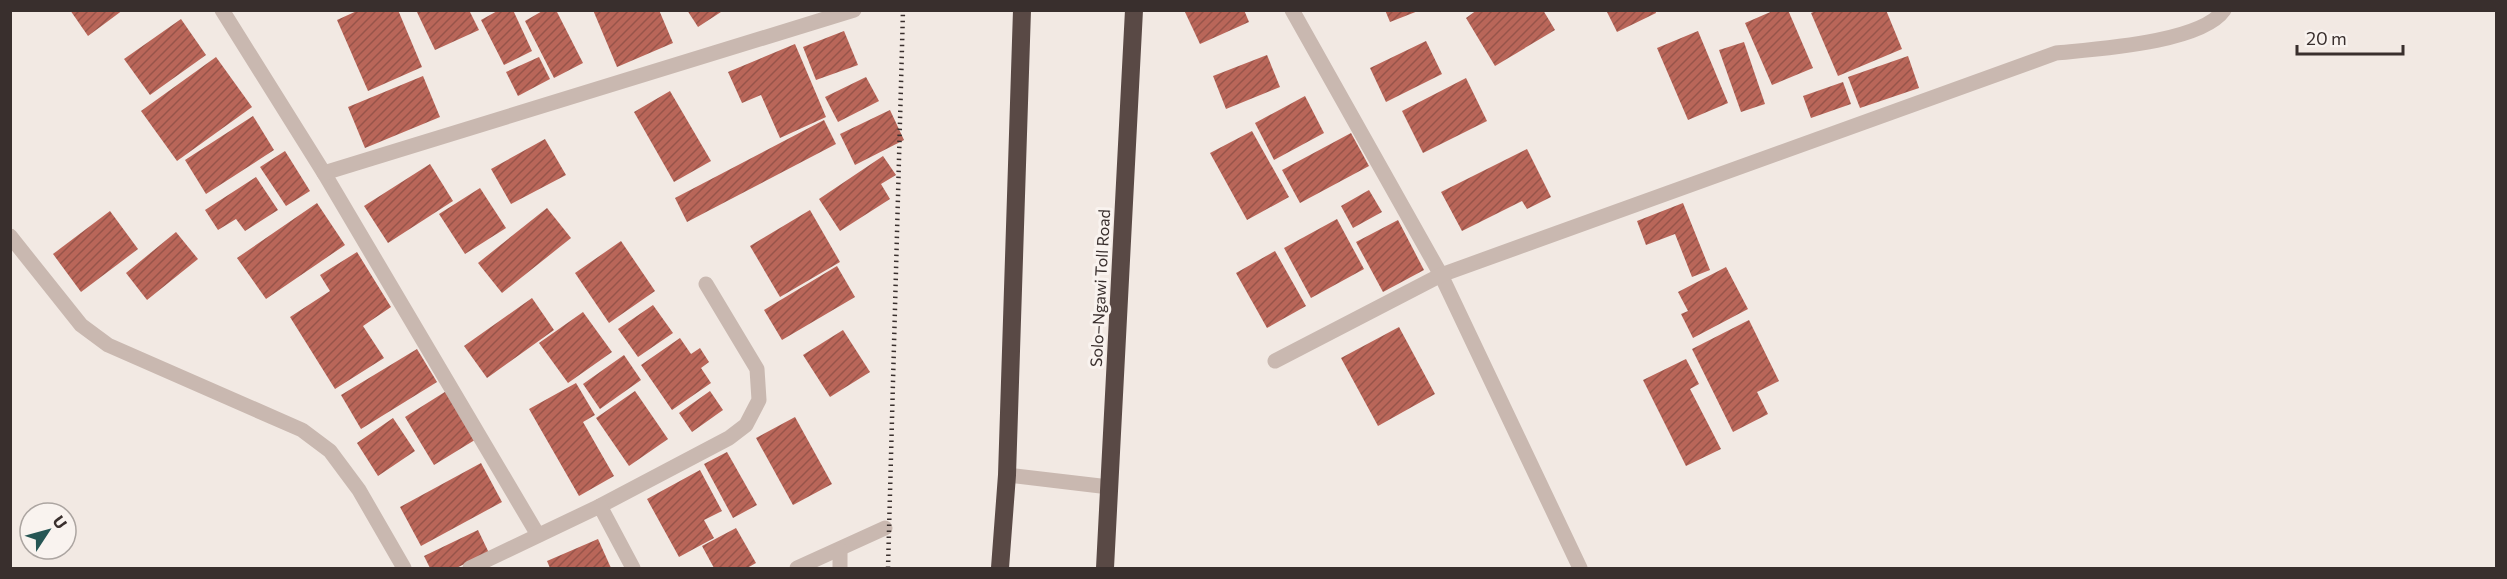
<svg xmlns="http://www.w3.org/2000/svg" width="2507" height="579" viewBox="0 0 2507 579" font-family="Commissioner,sans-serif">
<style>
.building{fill:url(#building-hatch)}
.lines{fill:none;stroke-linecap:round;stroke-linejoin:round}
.lane{stroke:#c9b8b0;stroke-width:15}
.street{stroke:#c9b8b0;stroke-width:15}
.highway{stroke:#594945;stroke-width:18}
.rail{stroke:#392f2d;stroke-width:4.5;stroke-dasharray:1.5 4.5;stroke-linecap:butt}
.labels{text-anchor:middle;stroke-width:6;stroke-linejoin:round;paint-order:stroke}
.street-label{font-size:16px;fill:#392f2d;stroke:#f9f3ef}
</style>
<defs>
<pattern id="building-hatch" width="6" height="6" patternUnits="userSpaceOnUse" patternTransform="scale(1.5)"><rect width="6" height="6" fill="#b96659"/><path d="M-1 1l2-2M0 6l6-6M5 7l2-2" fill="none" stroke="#97544a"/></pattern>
</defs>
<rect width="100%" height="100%" fill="#f2e9e3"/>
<!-- building -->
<g class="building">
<polygon points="70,10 123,10 88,36"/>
<polygon points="359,10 398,10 422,67 368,91 337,20"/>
<polygon points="416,10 469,10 479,30 435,50"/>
<polygon points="499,10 513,10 532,51 504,65 481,20"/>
<polygon points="544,10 556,10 583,63 554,78 525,21"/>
<polygon points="593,10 659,10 673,43 617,67"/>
<polygon points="687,10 724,10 698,27"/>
<polygon points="1184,10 1244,10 1249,22 1200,44"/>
<polygon points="1385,10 1418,10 1418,11 1390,22"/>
<polygon points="1477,10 1543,10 1555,30 1495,66 1466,18"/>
<polygon points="1606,10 1655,10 1656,13 1617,32"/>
<polygon points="1775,10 1788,10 1813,68 1772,85 1745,23"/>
<polygon points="1818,10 1886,10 1902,49 1838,76 1811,13"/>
<polygon points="181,19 206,55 150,95 124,59"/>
<polygon points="844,31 858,65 816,80 803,47"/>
<polygon points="1698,31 1728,103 1688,120 1657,48"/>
<polygon points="1426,41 1442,74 1386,102 1370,68"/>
<polygon points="1744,42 1765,104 1741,112 1719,50"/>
<polygon points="795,44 826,117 780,138 761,95 742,103 728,72"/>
<polygon points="1267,55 1280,87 1226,109 1213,76"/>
<polygon points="1908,56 1919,88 1860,108 1848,77"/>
<polygon points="216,57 252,107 177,161 141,111"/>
<polygon points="539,57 550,79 518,96 506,72"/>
<polygon points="423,76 440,117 365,148 348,107"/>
<polygon points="866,77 879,101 838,122 825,97"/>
<polygon points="1466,78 1487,121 1423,153 1402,111"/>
<polygon points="1843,82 1851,104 1811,118 1803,96"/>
<polygon points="670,91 711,161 674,182 634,112"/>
<polygon points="1305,96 1324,133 1274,160 1255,123"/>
<polygon points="890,110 904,140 855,165 840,134"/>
<polygon points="253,116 274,150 206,194 185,160"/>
<polygon points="824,120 836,144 687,222 675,198"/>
<polygon points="1252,131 1289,197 1247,220 1210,153"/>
<polygon points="1351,133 1369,166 1300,203 1282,170"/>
<polygon points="545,139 566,175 511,204 491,169"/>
<polygon points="1527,149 1551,197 1527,209 1522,201 1462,231 1441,192"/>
<polygon points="285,151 310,191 286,206 260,167"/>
<polygon points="883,156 896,175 881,184 890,199 840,231 819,199"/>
<polygon points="430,164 453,201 388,243 364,206"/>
<polygon points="256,177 278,210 245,231 236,219 218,230 205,210"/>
<polygon points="480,188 506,228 465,254 439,214"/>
<polygon points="1369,190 1382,212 1353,228 1341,206"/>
<polygon points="317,203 345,245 266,299 237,258"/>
<polygon points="1683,203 1710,270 1692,277 1675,234 1646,245 1637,221"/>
<polygon points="547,208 571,238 502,293 478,263"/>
<polygon points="810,210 840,262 780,297 750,246"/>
<polygon points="110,211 138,249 81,292 53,254"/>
<polygon points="1337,219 1364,269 1311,298 1284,248"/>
<polygon points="1398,220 1424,270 1383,292 1356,242"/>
<polygon points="176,232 198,259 147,300 126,273"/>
<polygon points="621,241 655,291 609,323 575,273"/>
<polygon points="1275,251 1306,306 1267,328 1236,273"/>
<polygon points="357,252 391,307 363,326 384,358 335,389 290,317 330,291 320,275"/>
<polygon points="837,266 855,297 782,340 764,310"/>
<polygon points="1726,267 1748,309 1693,338 1681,314 1688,311 1678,292"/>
<polygon points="532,298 554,330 487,378 464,346"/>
<polygon points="653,305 673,333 638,357 618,329"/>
<polygon points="583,312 612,352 568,383 539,343"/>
<polygon points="1749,320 1779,381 1757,392 1768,414 1733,432 1692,349"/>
<polygon points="1399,327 1435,394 1378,426 1341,358"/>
<polygon points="843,330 870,372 830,397 803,355"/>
<polygon points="680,338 691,354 700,348 709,362 701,368 711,383 672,410 641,365"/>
<polygon points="417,349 437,382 361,429 341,395"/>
<polygon points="624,355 641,380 600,409 583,384"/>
<polygon points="1686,359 1699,384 1690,389 1721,449 1686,466 1643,380"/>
<polygon points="576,383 595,415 583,422 614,476 579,496 529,409"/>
<polygon points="448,390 478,438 434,465 405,417"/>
<polygon points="635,391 668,439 629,466 596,418"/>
<polygon points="710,391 723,410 692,432 679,413"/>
<polygon points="795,417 832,484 793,505 756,438"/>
<polygon points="393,418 415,451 378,476 357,443"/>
<polygon points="727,452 757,505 733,518 704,464"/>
<polygon points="481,463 502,502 421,546 400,507"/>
<polygon points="700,470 722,511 704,520 714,538 679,557 647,499"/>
<polygon points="736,528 756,563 747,568 714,568 702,546"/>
<polygon points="478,530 489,553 456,568 430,568 424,556"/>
<polygon points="598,539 611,568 550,568 547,561"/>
</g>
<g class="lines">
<!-- lane -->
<polyline class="lane" points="1007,475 1109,487"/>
<!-- street -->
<g class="street">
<polyline points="222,10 324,173 538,535"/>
<polyline points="1292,10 1441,275 1580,568"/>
<polyline points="324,173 854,10"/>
<polyline points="10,236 81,325 108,345 302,430 330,451 359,490 404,568"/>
<path d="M1275 361 1441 275 2056 53C2096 49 2201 43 2224 10"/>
<polyline points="600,506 729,438 746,425 759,400 757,369 706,284"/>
<polyline points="470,568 600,506 633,568"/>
<polyline points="797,568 885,528"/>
<polyline points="840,568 840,550"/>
</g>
<!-- highway -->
<g class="highway">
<polyline points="1000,568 1007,475 1022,10"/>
<polyline points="1105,568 1134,10"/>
</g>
<!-- rail -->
<polyline class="rail" points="888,568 903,10"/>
</g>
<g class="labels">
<!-- street labels -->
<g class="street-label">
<text transform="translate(1100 288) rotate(-87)" y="6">Solo–Ngawi Toll Road</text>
</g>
</g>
<!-- border -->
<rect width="2507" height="579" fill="none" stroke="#392f2d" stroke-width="24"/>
<!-- north arrow -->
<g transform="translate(48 531) rotate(54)"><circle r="28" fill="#f9f3ef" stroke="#aca5a1" stroke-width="1.5"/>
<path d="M0-4.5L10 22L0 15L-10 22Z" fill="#265654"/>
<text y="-9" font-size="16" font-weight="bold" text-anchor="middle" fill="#392f2d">U</text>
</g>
<!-- scale -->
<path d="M2297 45v9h106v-9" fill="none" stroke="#392f2d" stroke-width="3"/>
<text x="2306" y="45" font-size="18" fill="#392f2d" stroke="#f9f3ef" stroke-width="4.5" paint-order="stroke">20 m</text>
</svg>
